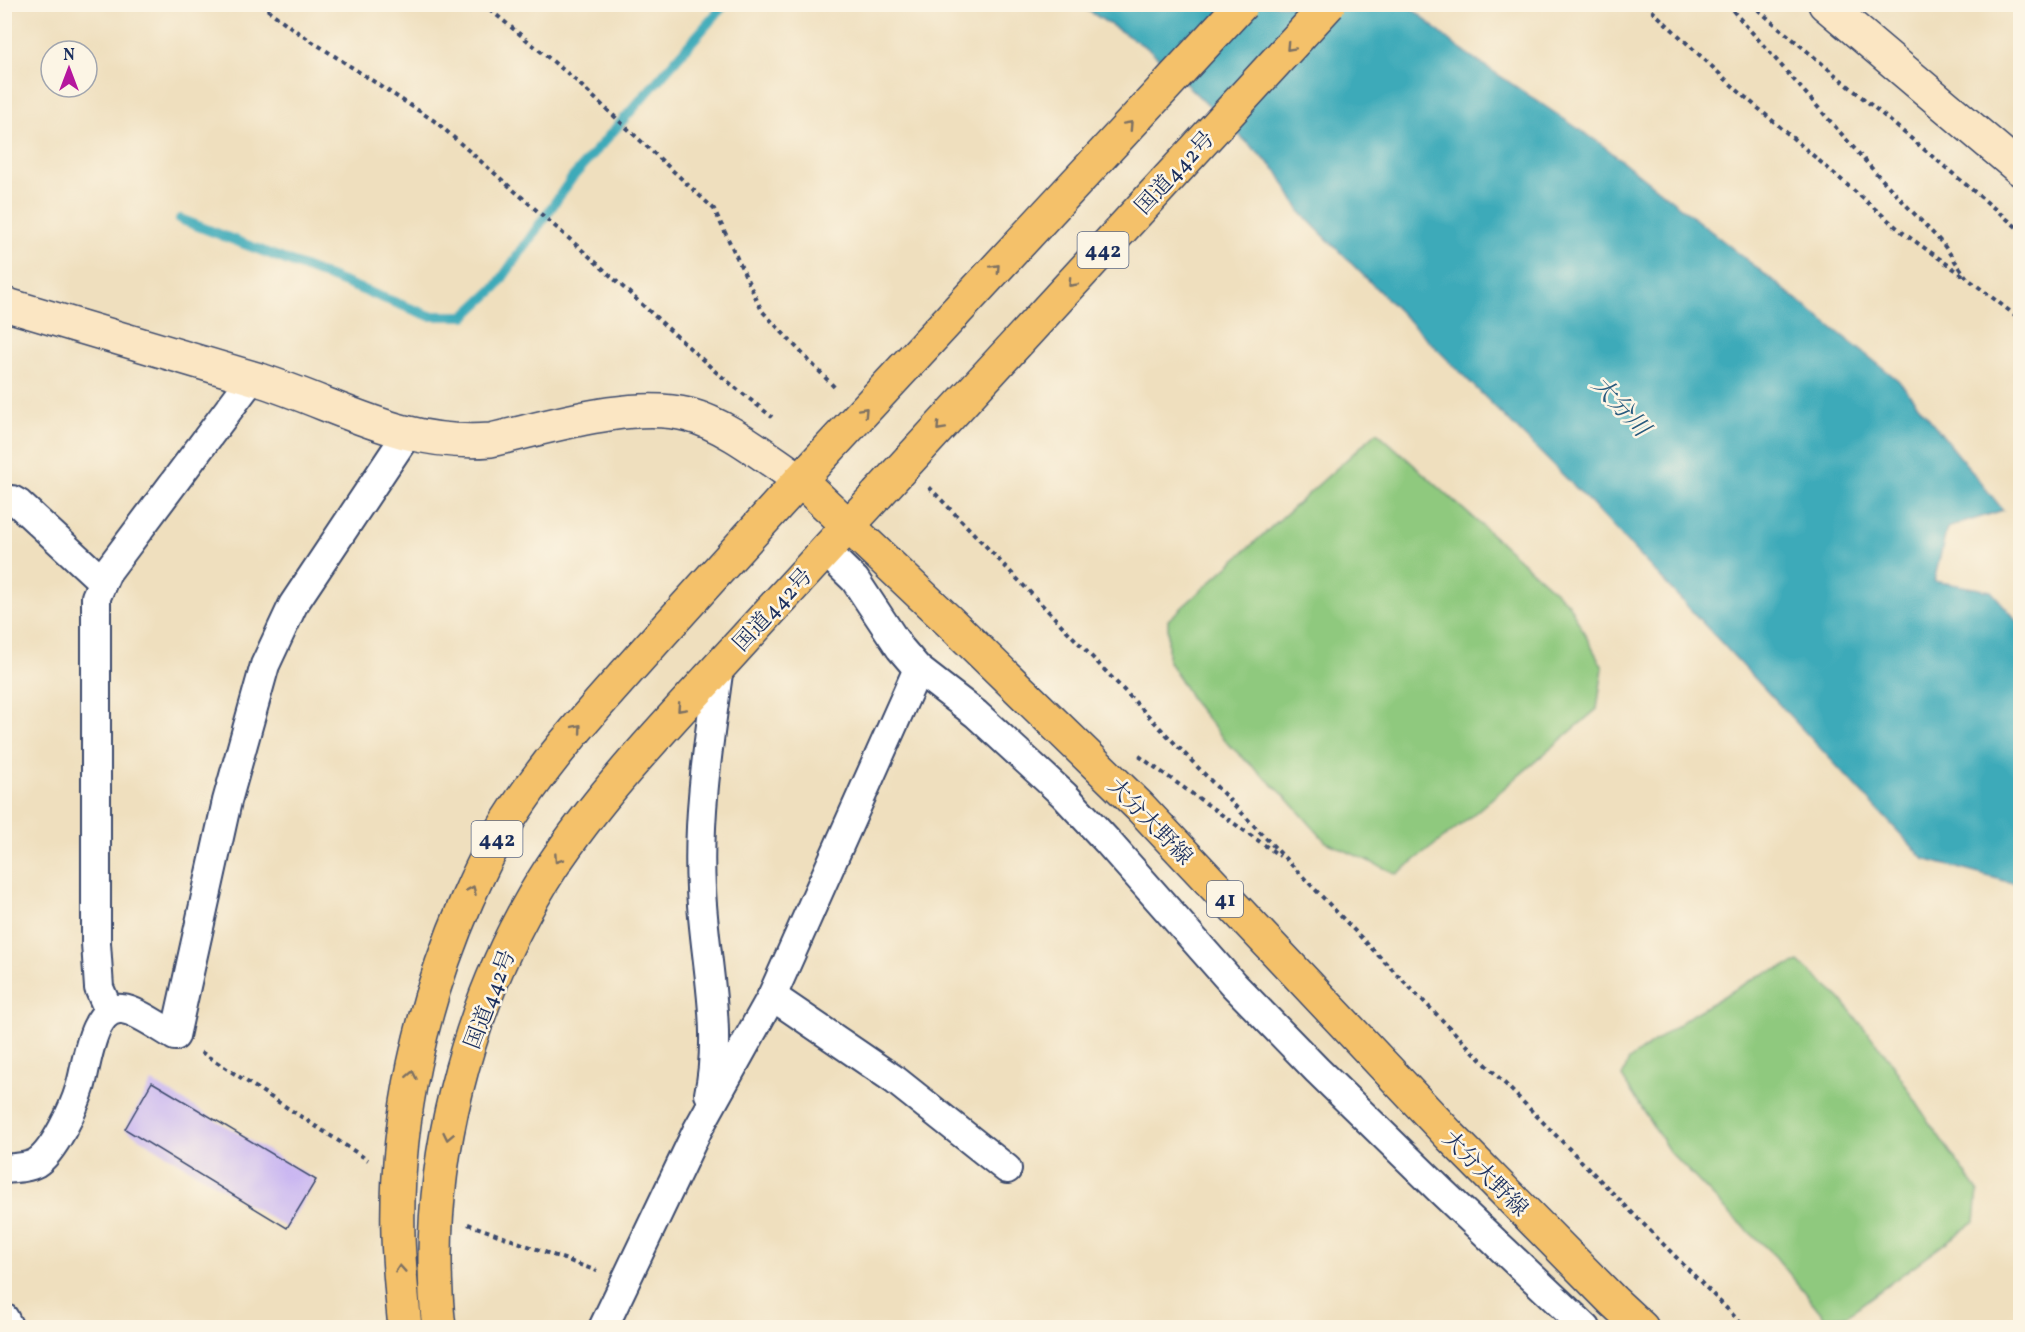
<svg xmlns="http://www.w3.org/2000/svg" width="2025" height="1332" viewBox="0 0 2025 1332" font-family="Vollkorn,'Noto Serif JP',serif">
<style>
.green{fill:#8fc97e;stroke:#557c6e;stroke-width:1.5}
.water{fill:#3caab9;stroke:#2c6c8c;stroke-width:1.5}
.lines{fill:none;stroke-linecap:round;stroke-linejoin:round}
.stream{stroke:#3caab9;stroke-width:10}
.building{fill:#c7b4f2}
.street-casing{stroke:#3b496c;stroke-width:32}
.secondary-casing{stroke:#3b496c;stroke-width:36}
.primary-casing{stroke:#3b496c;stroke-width:36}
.highway-casing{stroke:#3b496c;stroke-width:36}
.path{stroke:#3b496c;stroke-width:4;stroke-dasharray:4.5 4.5;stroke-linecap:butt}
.street{stroke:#fff;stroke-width:28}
.secondary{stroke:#fbe6c3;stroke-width:33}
.primary{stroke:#f4c16a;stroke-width:33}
.highway{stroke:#f4c16a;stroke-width:33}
.highway-bridge-casing{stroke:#3b496c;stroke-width:36;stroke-linecap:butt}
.highway-bridge{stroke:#f4c16a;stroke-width:33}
.oneway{stroke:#7d7163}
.labels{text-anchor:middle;stroke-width:5;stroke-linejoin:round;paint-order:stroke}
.shield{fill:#fcf5e5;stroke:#5e6a86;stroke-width:1.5}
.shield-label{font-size:21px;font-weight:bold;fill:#1b2f5e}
.street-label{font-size:22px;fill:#1b2f5e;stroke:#fcf5e5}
.water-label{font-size:24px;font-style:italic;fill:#275a7e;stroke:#fcf5e5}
</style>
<rect width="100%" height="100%" fill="#fcf5e5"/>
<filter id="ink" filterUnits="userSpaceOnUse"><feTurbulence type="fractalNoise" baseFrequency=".0167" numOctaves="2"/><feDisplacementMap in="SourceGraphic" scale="12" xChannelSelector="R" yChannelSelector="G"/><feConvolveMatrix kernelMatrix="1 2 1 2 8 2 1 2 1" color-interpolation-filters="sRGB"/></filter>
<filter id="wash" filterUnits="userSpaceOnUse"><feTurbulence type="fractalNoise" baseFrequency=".008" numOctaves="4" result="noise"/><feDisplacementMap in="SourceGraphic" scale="24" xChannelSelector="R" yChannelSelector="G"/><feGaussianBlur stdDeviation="1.35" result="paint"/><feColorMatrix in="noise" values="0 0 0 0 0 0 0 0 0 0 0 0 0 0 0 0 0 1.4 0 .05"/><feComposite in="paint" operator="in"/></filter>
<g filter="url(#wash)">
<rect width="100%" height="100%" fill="#efdfbe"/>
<!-- green -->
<g class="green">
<polygon points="1377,432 1568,603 1603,668 1597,709 1463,823 1397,874 1326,842 1285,796 1228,744 1194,703 1168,660 1168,620"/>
<polygon points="1799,962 1840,998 1890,1060 1928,1121 1978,1191 1975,1221 1847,1315 1825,1318 1775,1256 1734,1218 1669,1151 1622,1077 1629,1060 1693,1014 1758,976"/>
</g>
<!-- water -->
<polygon class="water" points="1079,5 1408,5 1457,47 1601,144 1898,380 2003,510 1947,528 1934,581 1991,591 2020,624 2020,885 1924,859 1584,496 1301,213 1277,171 1149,49"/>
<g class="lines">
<!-- stream -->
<polyline class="stream" points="180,219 430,316 465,316 496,287 572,178 725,4"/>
</g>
<g id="blocks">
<!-- building -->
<polygon class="building" points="152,1082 316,1180 287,1228 125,1129"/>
</g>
</g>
<g filter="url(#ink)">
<use href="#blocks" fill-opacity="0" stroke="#3b496c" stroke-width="1.5"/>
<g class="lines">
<!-- street casing -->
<g class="street-casing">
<g id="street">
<polyline points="4,501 12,500 19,504 102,581"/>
<polyline points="825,551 855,580 900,648 918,669 976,714 1064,795 1107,841 1234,985 1317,1070 1441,1191 1586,1328"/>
<polyline points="772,996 895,1080 1007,1169"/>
<polyline points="109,1011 99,988 96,943 96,597 107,572 253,377"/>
<path d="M709 1094C723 1026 704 958 701 889 697 815 709 740 719 666"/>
<path d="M4 1169C14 1168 27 1168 36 1163 54 1152 74 1108 80 1088 87 1067 91 1006 122 1009 136 1010 161 1028 175 1036L227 801 265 665 293 605 407 434"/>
<polyline points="4,1318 9,1328"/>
<polyline points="603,1328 698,1129 772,996 918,669"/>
</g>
</g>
<!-- secondary casing -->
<g class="secondary-casing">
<g id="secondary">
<polyline points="1825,4 2020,169"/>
<path d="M4 304 263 381C343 407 404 447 491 440 549 427 632 400 689 415 727 425 767 458 800 480"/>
</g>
</g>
<!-- primary casing -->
<g class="primary-casing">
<polyline id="primary" points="800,480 952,624 1140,807 1450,1136 1613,1301 1642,1328"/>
</g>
<!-- highway casing -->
<g class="highway-casing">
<g id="highway">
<path d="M405 1328C402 1297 399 1267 398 1236 395 1121 421 1005 467 900 477 877 488 854 501 832 542 764 597 705 650 646 708 582 766 517 824 454"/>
<path d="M439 1328C421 1174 467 997 551 868 596 800 652 740 708 679 764 618 820 556 877 495"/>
</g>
</g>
<!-- path -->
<g class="path">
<polyline points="260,4 296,31 436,122 590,257 716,372 772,417"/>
<polyline points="483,4 572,77 714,209 762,311 837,390"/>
<polyline points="1645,4 1737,90 1902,232 1964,276"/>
<polyline points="1727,4 1875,172 1943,244 1967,278 2020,319"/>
<polyline points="1751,4 2020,230"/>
<polyline points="929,487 1378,955 1746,1328"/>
<polyline points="1139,756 1280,856"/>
<polyline points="201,1052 368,1160"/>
<polyline points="468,1224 597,1271"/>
</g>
<!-- street -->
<use href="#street" class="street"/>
<!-- secondary -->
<use href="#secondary" class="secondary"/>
<!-- primary -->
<use href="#primary" class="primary"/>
<!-- highway -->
<use href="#highway" class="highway"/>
<!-- highway-bridge casing -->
<g class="highway-bridge-casing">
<g id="highway-bridge">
<polyline points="824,454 1242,4"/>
<polyline points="877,495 1329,4"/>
</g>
</g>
<!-- highway-bridge -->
<use href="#highway-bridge" class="highway-bridge"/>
</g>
<!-- one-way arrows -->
<defs><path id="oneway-chevron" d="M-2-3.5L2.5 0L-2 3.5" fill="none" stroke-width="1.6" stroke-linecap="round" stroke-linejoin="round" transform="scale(1.5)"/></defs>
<g class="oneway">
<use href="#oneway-chevron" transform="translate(1290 47) rotate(133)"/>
<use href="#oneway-chevron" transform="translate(1129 125) rotate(-47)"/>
<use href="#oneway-chevron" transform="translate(996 268) rotate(-47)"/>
<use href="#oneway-chevron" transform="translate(1072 283) rotate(133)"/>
<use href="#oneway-chevron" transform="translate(864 411) rotate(-47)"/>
<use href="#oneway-chevron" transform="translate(940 427) rotate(133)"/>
<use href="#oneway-chevron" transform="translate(681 708) rotate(133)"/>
<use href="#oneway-chevron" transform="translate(578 728) rotate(-50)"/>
<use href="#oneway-chevron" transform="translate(558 859) rotate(124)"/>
<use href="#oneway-chevron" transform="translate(472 890) rotate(-66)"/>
<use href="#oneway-chevron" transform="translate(412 1075) rotate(-79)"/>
<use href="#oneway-chevron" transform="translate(448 1136) rotate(102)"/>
<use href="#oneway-chevron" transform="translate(400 1269) rotate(-94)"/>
</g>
</g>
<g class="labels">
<!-- shield labels -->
<g class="shield">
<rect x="1077.5" y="232" width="51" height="36" rx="4.5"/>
<rect x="471.5" y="821" width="51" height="36" rx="4.5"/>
<rect x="1207" y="881" width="36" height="36" rx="4.5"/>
</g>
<g class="shield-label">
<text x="1103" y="257">442</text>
<text x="497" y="846">442</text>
<text x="1225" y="906">41</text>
</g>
<!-- street labels -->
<g class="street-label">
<text transform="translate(1174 172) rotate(-47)" y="8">国道442号</text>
<text transform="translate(772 609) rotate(-47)" y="8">国道442号</text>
<text transform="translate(1151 821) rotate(46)" y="8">大分大野線</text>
<text transform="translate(489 999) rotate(-69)" y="8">国道442号</text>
<text transform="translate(1486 1173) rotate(45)" y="8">大分大野線</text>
</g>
<!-- water labels -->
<g class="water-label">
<text transform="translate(1621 406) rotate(47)" y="8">大分川</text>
</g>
</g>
<!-- margin -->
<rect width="2025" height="1332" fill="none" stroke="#fcf5e5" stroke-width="24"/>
<!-- north arrow -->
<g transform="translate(69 69)"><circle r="28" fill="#fcf5e5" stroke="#a2a6af" stroke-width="1.5"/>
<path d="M0-4.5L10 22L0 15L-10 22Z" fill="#b5179e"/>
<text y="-9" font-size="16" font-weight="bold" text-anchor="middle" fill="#1b2f5e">N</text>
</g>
</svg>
